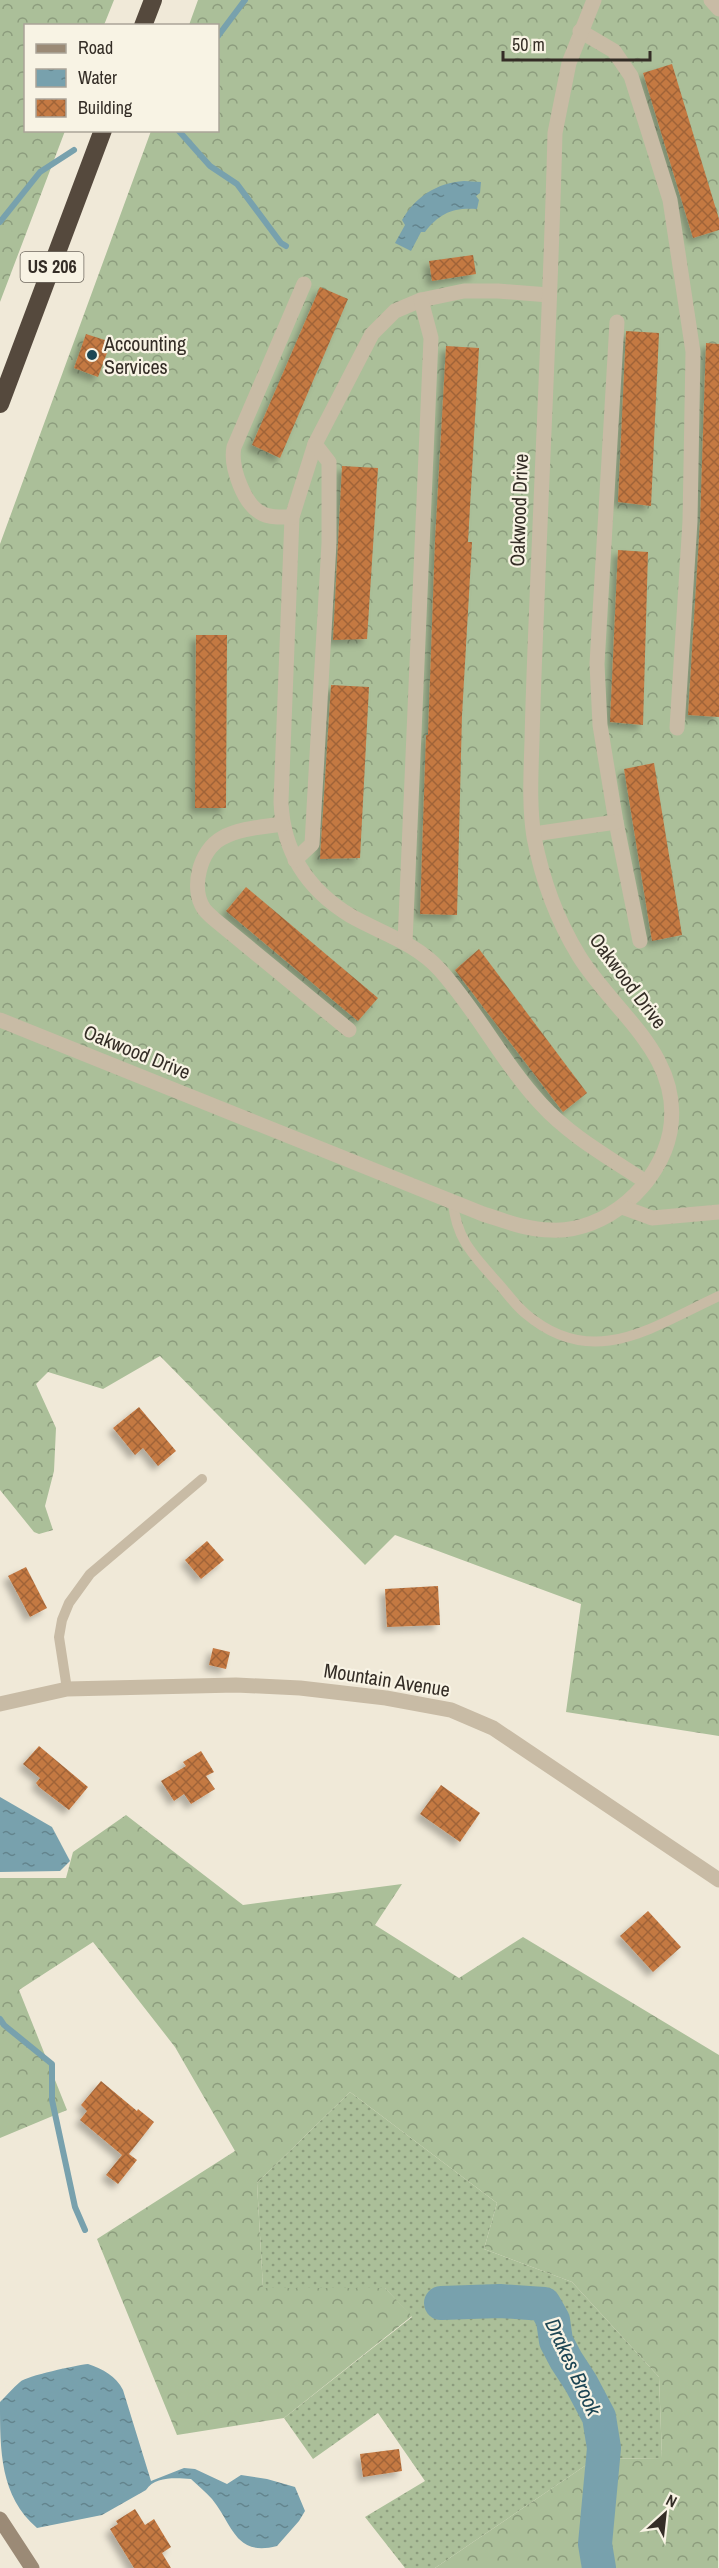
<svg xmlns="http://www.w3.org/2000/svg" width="719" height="2568" viewBox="0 0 719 2568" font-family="'Archivo Narrow',sans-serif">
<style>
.grass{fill:url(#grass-dots)}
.forest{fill:url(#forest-crowns)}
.water{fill:url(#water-ripples)}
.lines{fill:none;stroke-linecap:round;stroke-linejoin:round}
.stream{stroke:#78a1ad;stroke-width:6}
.river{stroke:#78a1ad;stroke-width:34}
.building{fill:url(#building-cross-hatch);filter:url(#shadow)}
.lane{stroke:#c8bba5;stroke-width:10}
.street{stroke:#c8bba5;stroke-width:15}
.secondary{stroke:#9b8a76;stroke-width:15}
.highway{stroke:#55493d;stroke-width:18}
.poi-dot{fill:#1d4654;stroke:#f8f3e4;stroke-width:2}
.labels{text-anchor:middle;stroke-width:4.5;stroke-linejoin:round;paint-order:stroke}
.shield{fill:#f8f3e4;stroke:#6f685f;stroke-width:1.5}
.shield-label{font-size:18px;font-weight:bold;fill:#342d26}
.poi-label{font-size:20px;fill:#342d26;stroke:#f8f3e4;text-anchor:start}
.street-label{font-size:20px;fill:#342d26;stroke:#f8f3e4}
.water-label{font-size:21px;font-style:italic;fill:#1d4654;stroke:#f8f3e4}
</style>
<defs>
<pattern id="grass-dots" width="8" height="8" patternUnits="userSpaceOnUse" patternTransform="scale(1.5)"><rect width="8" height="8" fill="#abbf99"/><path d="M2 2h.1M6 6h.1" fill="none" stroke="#8c9c7d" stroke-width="1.8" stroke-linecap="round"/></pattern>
<pattern id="forest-crowns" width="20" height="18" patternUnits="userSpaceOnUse" patternTransform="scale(1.5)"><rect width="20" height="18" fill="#abbf99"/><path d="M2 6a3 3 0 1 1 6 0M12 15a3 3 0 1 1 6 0" fill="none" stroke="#8c9c7d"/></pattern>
<pattern id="water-ripples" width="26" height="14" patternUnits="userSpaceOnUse" patternTransform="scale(1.5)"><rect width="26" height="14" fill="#78a1ad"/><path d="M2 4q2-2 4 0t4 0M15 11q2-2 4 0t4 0" fill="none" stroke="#63848d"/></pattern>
<pattern id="building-cross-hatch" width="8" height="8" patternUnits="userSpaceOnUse" patternTransform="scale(1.5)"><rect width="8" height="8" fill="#c47943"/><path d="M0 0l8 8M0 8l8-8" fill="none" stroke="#a06438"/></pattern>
<filter id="shadow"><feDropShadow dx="-5" dy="5" stdDeviation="3" flood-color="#0004"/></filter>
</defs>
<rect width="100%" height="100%" fill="#f0e9d8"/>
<!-- grass -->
<polygon class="grass" points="350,2092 497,2203 484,2249 572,2282 659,2377 662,2458 595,2459 435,2568 405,2568 365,2517 425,2481 378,2413 313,2459 284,2418 412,2317 385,2288 263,2288 257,2183"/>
<!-- forest -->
<g class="forest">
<polygon points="0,0 114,0 104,25 26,26 26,130 65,131 0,302"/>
<polygon points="198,0 719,0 719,1736 566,1712 581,1604 395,1535 365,1565 160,1356 103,1389 48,1372 36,1384 56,1428 54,1471 45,1506 53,1530 39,1534 34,1532 0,1490 0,544 151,131 218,130 218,26 189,25"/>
<polygon points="126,1815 243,1905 402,1884 375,1925 459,1978 523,1937 719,2055 718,2568 435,2568 595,2459 662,2458 659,2377 572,2282 484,2249 497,2203 350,2092 257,2183 263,2288 385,2288 412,2316 284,2418 177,2435 97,2239 235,2151 175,2047 93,1942 19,1990 67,2110 0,2138 0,1878 66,1878 73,1852"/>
</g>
<!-- water -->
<g class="water">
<path d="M464 181 481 182 480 193 476 196 479 200 477 209C454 207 439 213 425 232H421L411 251 395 243 405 225 402 220C416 196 437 183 464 181Z"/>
<polygon points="0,1797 52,1827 70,1861 60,1871 0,1872"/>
<path d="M88 2364C103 2369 116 2376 123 2390L151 2481 184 2468 195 2469 227 2484 241 2475 267 2479 295 2487 305 2511 299 2521 277 2546C235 2557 233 2525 212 2499 206 2492 198 2486 191 2479 176 2478 155 2476 146 2490L102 2515 37 2528C0 2496 0 2451 0 2402 6 2396 13 2388 20 2382 26 2376 77 2365 88 2364Z"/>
</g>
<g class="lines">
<!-- stream -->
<g class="stream">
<polyline points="218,36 245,0"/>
<polyline points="178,130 210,166 237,184 281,243 286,246"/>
<polyline points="0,222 40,172 74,150"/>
<polyline points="0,2019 4,2025 52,2064 52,2100 75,2207 85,2230"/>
</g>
<!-- river -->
<polyline class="river" points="441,2303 500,2301 544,2304 553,2320 556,2341 566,2360 581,2383 599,2417 604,2448 595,2544 599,2568"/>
</g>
<!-- building -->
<g class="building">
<polygon points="672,64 719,219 719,230 693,238 643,73"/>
<polygon points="473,255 476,274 432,281 429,261"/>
<polygon points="320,287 348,299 280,458 252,445"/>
<polygon points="626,331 659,333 651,506 618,502"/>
<polygon points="86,334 111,342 98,377 74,368"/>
<polygon points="706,343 719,344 719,717 688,715 700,522"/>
<polygon points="446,346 479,348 468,542 472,542 462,715 457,915 420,914 426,735 428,735 435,541"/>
<polygon points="342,466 378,468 367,639 333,640"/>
<polygon points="618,550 648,552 643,725 610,722"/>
<polygon points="196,635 227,635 226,808 195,808"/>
<polygon points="331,685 369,687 360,858 320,859"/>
<polygon points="654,763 682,935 652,941 624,769"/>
<polygon points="246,887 378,998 358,1021 226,911"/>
<polygon points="479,949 587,1093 563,1112 455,970"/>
<polygon points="139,1407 176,1451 158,1466 143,1448 135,1455 113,1428"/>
<polygon points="207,1541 224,1560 201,1579 185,1560"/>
<polygon points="26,1567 47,1608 30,1617 8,1576"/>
<polygon points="438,1586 440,1625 387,1627 385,1589"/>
<polygon points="213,1648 230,1652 226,1669 209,1665"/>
<polygon points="39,1746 88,1787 69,1810 39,1787 36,1783 40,1778 23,1764"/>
<polygon points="201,1751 214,1772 206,1776 215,1789 191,1804 184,1794 174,1801 161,1781 186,1766 183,1762"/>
<polygon points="441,1785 480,1813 460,1842 420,1814"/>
<polygon points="648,1911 681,1947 653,1972 620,1936"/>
<polygon points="101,2081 137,2111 138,2109 154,2122 129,2154 137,2160 118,2184 106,2175 122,2155 80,2120 87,2111 81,2105"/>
<polygon points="399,2449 402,2471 363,2477 360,2454"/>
<polygon points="135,2509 145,2525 154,2519 171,2547 162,2553 171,2568 134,2568 110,2529 118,2524 116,2521"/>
</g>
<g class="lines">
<!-- lane -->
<g class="lane">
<path d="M453 1202C456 1239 474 1256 498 1283 507 1293 515 1305 526 1314 593 1371 652 1327 719 1296"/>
<polyline points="67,1689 59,1637 62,1620 69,1603 90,1574 202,1479"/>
</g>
<!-- street -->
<g class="street">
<polyline points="711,0 719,9"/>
<polyline points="580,31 614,51 631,76 670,200 693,352 690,521 677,728"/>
<path d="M549 295 498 291H464L421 300 395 311 372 334 315 444 292 517 281 802C283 852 308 890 351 916 381 933 416 943 440 970 477 1011 503 1063 541 1104 570 1136 610 1158 646 1182"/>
<polyline points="617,322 597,664 600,725 616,822 640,941"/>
<path d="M292 517C283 517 271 518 263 514 244 506 230 466 234 447L304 284"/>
<path d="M282 824C263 827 240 828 222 838 200 850 190 888 204 909 207 913 211 916 214 919L349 1030"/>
<polyline points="534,834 616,822"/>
<polyline points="295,860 312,844 329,543 329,462 315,444"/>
<polyline points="405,942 431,338 421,300"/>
<path d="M0 1020 483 1214C505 1221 527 1230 551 1230 606 1233 660 1184 670 1132 684 1056 614 1013 579 956 557 920 542 879 534 837 529 806 531 772 532 741 533 694 535 647 537 600 543 445 551 289 555 133L569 63 594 0"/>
<polyline points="622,1207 652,1218 719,1212"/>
<polyline points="0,1704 67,1689 236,1685 300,1688 386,1698 451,1710 493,1728 719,1880"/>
</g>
<!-- secondary -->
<polyline class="secondary" points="0,2519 32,2568"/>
<!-- highway -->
<g class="highway">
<polyline points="143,26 153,0"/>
<polyline points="0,404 103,130"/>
</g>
</g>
<!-- markers -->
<circle class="poi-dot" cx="92" cy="355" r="6"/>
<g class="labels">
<!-- shield labels -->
<rect class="shield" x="20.5" y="252" width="63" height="30" rx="4.5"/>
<g class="shield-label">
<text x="52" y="273">US 206</text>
</g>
<!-- poi labels -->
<g class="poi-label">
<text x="104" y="351">Accounting<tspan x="104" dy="23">Services</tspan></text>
</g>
<!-- street labels -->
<g class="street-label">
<text transform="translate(519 510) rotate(-88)" y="7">Oakwood Drive</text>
<text transform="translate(628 981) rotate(53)" y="7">Oakwood Drive</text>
<text transform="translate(137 1052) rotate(22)" y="7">Oakwood Drive</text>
<text transform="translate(387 1680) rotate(9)" y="7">Mountain Avenue</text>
</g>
<!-- water labels -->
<g class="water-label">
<text transform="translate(573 2367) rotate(65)" y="7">Drakes Brook</text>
</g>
</g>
<!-- legend -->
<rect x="24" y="24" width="195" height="108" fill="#f8f3e4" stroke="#aaa498" stroke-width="1.5"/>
<rect x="36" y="44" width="30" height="9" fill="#9b8a76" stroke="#aaa498" stroke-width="1.5"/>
<text x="78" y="54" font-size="18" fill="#342d26">Road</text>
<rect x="36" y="69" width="30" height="18" fill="url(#water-ripples)" stroke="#aaa498" stroke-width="1.5"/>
<text x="78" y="84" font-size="18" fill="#342d26">Water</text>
<rect x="36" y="99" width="30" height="18" fill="url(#building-cross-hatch)" stroke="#aaa498" stroke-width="1.5"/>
<text x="78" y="114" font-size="18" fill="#342d26">Building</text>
<!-- north arrow -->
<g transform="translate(665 2514) rotate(27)" stroke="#f8f3e4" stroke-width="4.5" paint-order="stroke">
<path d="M0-4.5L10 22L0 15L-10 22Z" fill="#342d26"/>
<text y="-9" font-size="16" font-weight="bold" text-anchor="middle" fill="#342d26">N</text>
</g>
<!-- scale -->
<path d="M503 51v9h147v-9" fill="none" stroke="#342d26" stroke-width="3"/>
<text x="512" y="51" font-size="18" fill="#342d26" stroke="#f8f3e4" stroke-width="4.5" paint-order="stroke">50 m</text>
</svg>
